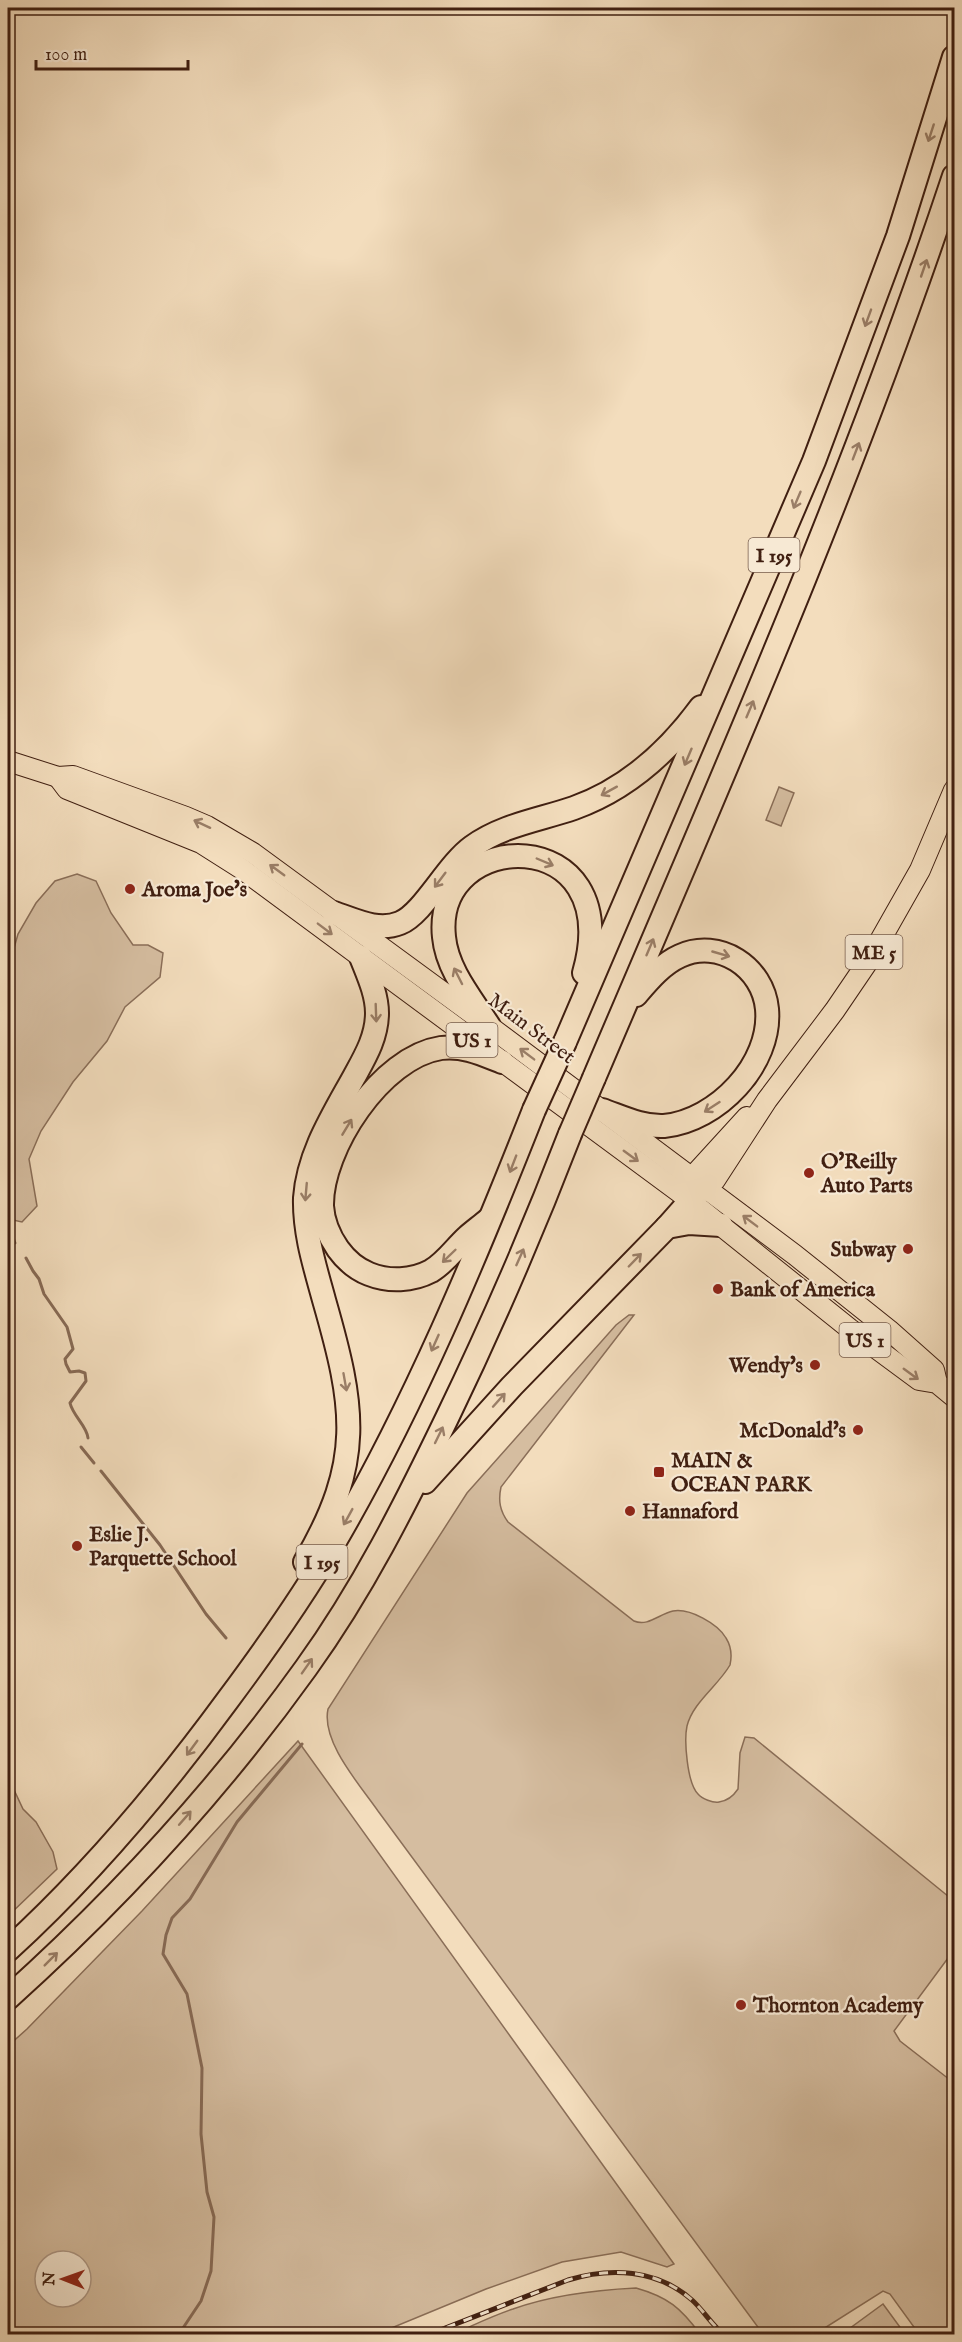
<svg xmlns="http://www.w3.org/2000/svg" width="962" height="2342" viewBox="0 0 962 2342" font-family="'IM FELL English',serif">
<style>
.green{fill:#d5bda0;stroke:#8a6e58;stroke-width:1.5;fill-rule:evenodd}
.lines{fill:none;stroke-linecap:round;stroke-linejoin:round}
.stream{stroke:#876a55;stroke-width:3}
.primary-casing{stroke:#401f11;stroke-width:22}
.motorway-casing{stroke:#401f11;stroke-width:26}
.primary{stroke:#f3ddbd;stroke-width:20}
.motorway{stroke:#f3ddbd;stroke-width:22}
.rail-casing{stroke:#401f11;stroke-width:5}
.rail{stroke:#f7e9d4;stroke-width:3;stroke-dasharray:9;stroke-linecap:butt}
.motorway-bridge-casing{stroke:#401f11;stroke-width:26;stroke-linecap:butt}
.motorway-bridge{stroke:#f3ddbd;stroke-width:22}
.oneway{stroke:#9a7e67}
.poi-dot{fill:#8f2418;stroke:#f7e9d4;stroke-width:2}
.labels{text-anchor:middle;stroke-width:4.5;stroke-linejoin:round;paint-order:stroke}
.shield{fill:#f7e9d4;stroke:#775c4c;stroke-width:1.5}
.shield-label{font-size:20px;font-weight:bold;fill:#401f11}
.poi-label{font-size:21px;font-weight:bold;fill:#401f11;stroke:#f7e9d4;text-anchor:start}
.street-label{font-size:21px;fill:#401f11;stroke:#f7e9d4}
</style>
<rect width="100%" height="100%" fill="#f3ddbd"/>
<filter id="stains"><feTurbulence type="fractalNoise" baseFrequency=".00333" numOctaves="4"/><feColorMatrix values="0 0 0 0 .2 0 0 0 0 .09 0 0 0 0 .02 0 0 0 .5 -.17"/></filter>
<radialGradient id="worn" r=".72"><stop offset=".6" stop-color="#630" stop-opacity="0"/><stop offset="1" stop-color="#630" stop-opacity=".3"/></radialGradient>
<!-- green -->
<g class="green">
<polygon points="779,787 794,793 781,826 766,820"/>
<polygon points="77,874 96,881 111,913 133,945 148,945 163,953 160,977 125,1007 107,1041 73,1082 41,1131 29,1159 37,1206 22,1222 8,1219 8,969 18,934 36,903 55,881"/>
<path d="M629 1315H634L501 1487C498 1501 500 1511 508 1522L634 1621C648 1627 659 1614 673 1611 690 1608 718 1624 726 1638 731 1646 732 1656 730 1665 718 1686 693 1702 687 1726 684 1740 687 1783 698 1794 702 1799 713 1803 719 1802 727 1801 734 1795 738 1789L740 1753 745 1737 754 1738 954 1901V1950L894 2031 900 2041 954 2083V2334H919L890 2294 883 2291 820 2331 802 2334H763L378 1811C360 1785 321 1742 328 1709L467 1493 616 1325Z"/>
<path d="M298 1741 674 2264 667 2267 621 2252 562 2262 486 2289 377 2334H8V2046L27 2029 142 1911ZM45 2261H81V2297H45Z"/>
<polygon points="8,1777 23,1809 36,1822 53,1852 57,1869 8,1916"/>
<path d="M636 2288C668 2297 681 2308 700 2334H453C472 2326 492 2316 513 2309 552 2295 595 2290 636 2288Z"/>
<polygon points="883,2304 905,2334 842,2334"/>
</g>
<g class="lines">
<!-- stream -->
<g class="stream">
<path d="M8 1188C19 1207 5 1224 15 1243"/>
<path d="M26 1258 33 1271 39 1279 44 1294 67 1327 73 1349 65 1359 66 1364 70 1372 79 1371 85 1373 86 1381 70 1403C73 1416 87 1426 88 1438"/>
<polyline points="81,1447 94,1463"/>
<polyline points="101,1471 160,1545 206,1614 226,1638"/>
<polyline points="179,2334 201,2301 211,2271 214,2217 207,2192 201,2134 202,2068 187,1994 163,1954 166,1935 172,1918 190,1899 237,1822 302,1744"/>
</g>
<!-- primary casing -->
<g class="primary-casing">
<g id="primary">
<polyline points="8,761 58,777 73,776 186,817 207,826 253,853 489,1026 795,1255 889,1330 934,1370 937,1383"/>
<polyline points="58,777 67,789 201,843 242,869 679,1192 850,1329 919,1380 937,1383 954,1397"/>
<polyline points="684,1186 747,1117"/>
<polyline points="697,1195 715,1180 767,1100 835,1010 869,960 920,870 954,790"/>
</g>
</g>
<!-- motorway casing -->
<g class="motorway-casing">
<g id="motorway">
<path d="M334 913C355 920 378 932 400 923 423 914 447 865 472 847 502 825 539 820 574 808 627 789 668 752 701 707"/>
<path d="M489 1026C472 999 447 970 444 937 432 826 627 821 584 973"/>
<polyline points="565,1042 814,461 898,236 954,57"/>
<path d="M594 1078C721 780 852 483 954 176"/>
<path d="M602 1110C622 1117 642 1127 664 1126 717 1121 772 1064 767 1009 763 967 719 938 680 956 662 964 648 981 636 995"/>
<path d="M489 1219C482 1225 474 1231 467 1237 455 1248 446 1262 431 1271 412 1281 389 1282 369 1274 356 1269 346 1260 338 1249 329 1236 323 1222 322 1206 321 1149 381 1057 441 1048 463 1045 482 1054 502 1062"/>
<polyline points="667,1227 689,1223 721,1225"/>
<polyline points="425,1482 512,1386 667,1227 690,1201"/>
<path d="M305 1562C364 1461 355 1408 324 1300 315 1267 304 1233 305 1198 308 1154 333 1115 354 1077 365 1057 377 1037 377 1013 377 994 368 975 361 957"/>
<path d="M8 1950C90 1875 161 1791 227 1701 265 1650 302 1598 334 1543 414 1406 476 1257 534 1110"/>
<path d="M8 1998C117 1900 220 1788 306 1668 363 1589 405 1505 447 1418 492 1325 533 1230 570 1134"/>
</g>
</g>
<!-- primary -->
<use href="#primary" class="primary"/>
<!-- motorway -->
<use href="#motorway" class="motorway"/>
<!-- rail casing -->
<g class="rail-casing">
<path id="rail" d="M430 2334 568 2280C610 2267 657 2269 692 2300 701 2308 708 2319 717 2328"/>
</g>
<!-- rail -->
<use href="#rail" class="rail"/>
<!-- motorway-bridge casing -->
<g class="motorway-bridge-casing">
<g id="motorway-bridge">
<polyline points="534,1110 565,1042"/>
<polyline points="570,1134 594,1078"/>
</g>
</g>
<!-- motorway-bridge -->
<use href="#motorway-bridge" class="motorway-bridge"/>
</g>
<!-- one-way arrows -->
<defs><path id="oneway-shaft" d="M-6 0H5M1.5-3L5.5 0L1.5 3" fill="none" stroke-width="1.6" stroke-linecap="round" stroke-linejoin="round" transform="scale(1.5)"/></defs>
<g class="oneway">
<use href="#oneway-shaft" transform="translate(931 133) rotate(108)"/>
<use href="#oneway-shaft" transform="translate(924 268) rotate(-71)"/>
<use href="#oneway-shaft" transform="translate(868 318) rotate(110)"/>
<use href="#oneway-shaft" transform="translate(856 451) rotate(-69)"/>
<use href="#oneway-shaft" transform="translate(797 500) rotate(113)"/>
<use href="#oneway-shaft" transform="translate(750 709) rotate(-67)"/>
<use href="#oneway-shaft" transform="translate(688 757) rotate(113)"/>
<use href="#oneway-shaft" transform="translate(609 791) rotate(151)"/>
<use href="#oneway-shaft" transform="translate(202 824) rotate(-155)"/>
<use href="#oneway-shaft" transform="translate(545 862) rotate(23)"/>
<use href="#oneway-shaft" transform="translate(277 870) rotate(-144)"/>
<use href="#oneway-shaft" transform="translate(440 880) rotate(127)"/>
<use href="#oneway-shaft" transform="translate(325 929) rotate(37)"/>
<use href="#oneway-shaft" transform="translate(650 947) rotate(-67)"/>
<use href="#oneway-shaft" transform="translate(721 954) rotate(16)"/>
<use href="#oneway-shaft" transform="translate(458 976) rotate(-117)"/>
<use href="#oneway-shaft" transform="translate(376 1013) rotate(88)"/>
<use href="#oneway-shaft" transform="translate(527 1054) rotate(-143)"/>
<use href="#oneway-shaft" transform="translate(712 1107) rotate(147)"/>
<use href="#oneway-shaft" transform="translate(347 1127) rotate(-59)"/>
<use href="#oneway-shaft" transform="translate(631 1156) rotate(36)"/>
<use href="#oneway-shaft" transform="translate(513 1164) rotate(111)"/>
<use href="#oneway-shaft" transform="translate(306 1192) rotate(95)"/>
<use href="#oneway-shaft" transform="translate(750 1221) rotate(-143)"/>
<use href="#oneway-shaft" transform="translate(449 1256) rotate(136)"/>
<use href="#oneway-shaft" transform="translate(520 1257) rotate(-66)"/>
<use href="#oneway-shaft" transform="translate(635 1260) rotate(-46)"/>
<use href="#oneway-shaft" transform="translate(435 1343) rotate(114)"/>
<use href="#oneway-shaft" transform="translate(911 1374) rotate(36)"/>
<use href="#oneway-shaft" transform="translate(345 1382) rotate(80)"/>
<use href="#oneway-shaft" transform="translate(499 1400) rotate(-48)"/>
<use href="#oneway-shaft" transform="translate(439 1435) rotate(-64)"/>
<use href="#oneway-shaft" transform="translate(348 1517) rotate(119)"/>
<use href="#oneway-shaft" transform="translate(307 1666) rotate(-55)"/>
<use href="#oneway-shaft" transform="translate(192 1748) rotate(126)"/>
<use href="#oneway-shaft" transform="translate(185 1818) rotate(-49)"/>
<use href="#oneway-shaft" transform="translate(51 1959) rotate(-45)"/>
</g>
<!-- markers -->
<g class="poi-dot">
<circle cx="130" cy="889" r="6"/>
<circle cx="809" cy="1173" r="6"/>
<circle cx="908" cy="1249" r="6"/>
<circle cx="718" cy="1289" r="6"/>
<circle cx="815" cy="1365" r="6"/>
<circle cx="858" cy="1430" r="6"/>
<rect x="653" y="1466" width="12" height="12" rx="3"/>
<circle cx="630" cy="1511" r="6"/>
<circle cx="77" cy="1546" r="6"/>
<circle cx="741" cy="2005" r="6"/>
</g>
<g class="labels">
<!-- shield labels -->
<g class="shield">
<rect x="748.5" y="538" width="51" height="34" rx="4.5"/>
<rect x="845.5" y="935" width="57" height="34" rx="4.5"/>
<rect x="446.5" y="1023" width="51" height="34" rx="4.5"/>
<rect x="839.5" y="1323" width="51" height="34" rx="4.5"/>
<rect x="296.5" y="1545" width="51" height="34" rx="4.5"/>
</g>
<g class="shield-label">
<text x="774" y="562">I 195</text>
<text x="874" y="959">ME 5</text>
<text x="472" y="1047">US 1</text>
<text x="865" y="1347">US 1</text>
<text x="322" y="1569">I 195</text>
</g>
<!-- poi labels -->
<g class="poi-label">
<text x="142" y="896">Aroma Joe's</text>
<text x="821" y="1168">O'Reilly<tspan x="821" dy="24">Auto Parts</tspan></text>
<text x="896" y="1256" text-anchor="end">Subway</text>
<text x="730" y="1296">Bank of America</text>
<text x="803" y="1372" text-anchor="end">Wendy's</text>
<text x="846" y="1437" text-anchor="end">McDonald's</text>
<text x="671" y="1467">MAIN &amp;<tspan x="671" dy="24">OCEAN PARK</tspan></text>
<text x="642" y="1518">Hannaford</text>
<text x="89" y="1541">Eslie J.<tspan x="89" dy="24">Parquette School</tspan></text>
<text x="753" y="2012">Thornton Academy</text>
</g>
<!-- street labels -->
<g class="street-label">
<text transform="translate(532 1028) rotate(37)" y="7">Main Street</text>
</g>
</g>
<!-- margin -->
<rect width="962" height="2342" fill="none" stroke="#f3ddbd" stroke-width="30"/>
<rect x="9" y="9" width="944" height="2324" fill="none" stroke="#401f11" stroke-width="3"/>
<rect x="15" y="15" width="932" height="2312" fill="none" stroke="#401f11" stroke-width="1.5"/>
<!-- north arrow -->
<g transform="translate(63 2279) rotate(271)"><circle r="28" fill="#f7e9d4" stroke="#ae9886" stroke-width="1.5"/>
<path d="M0-4.5L10 22L0 15L-10 22Z" fill="#8f2418"/>
<text y="-9" font-size="16" font-weight="bold" text-anchor="middle" fill="#401f11">N</text>
</g>
<!-- scale -->
<path d="M36 60v9h152v-9" fill="none" stroke="#401f11" stroke-width="3"/>
<text x="45" y="60" font-size="18" fill="#401f11" stroke="#f7e9d4" stroke-width="4.5" paint-order="stroke">100 m</text>
<rect width="100%" height="100%" filter="url(#stains)"/>
<rect width="100%" height="100%" fill="url(#worn)"/>
</svg>
